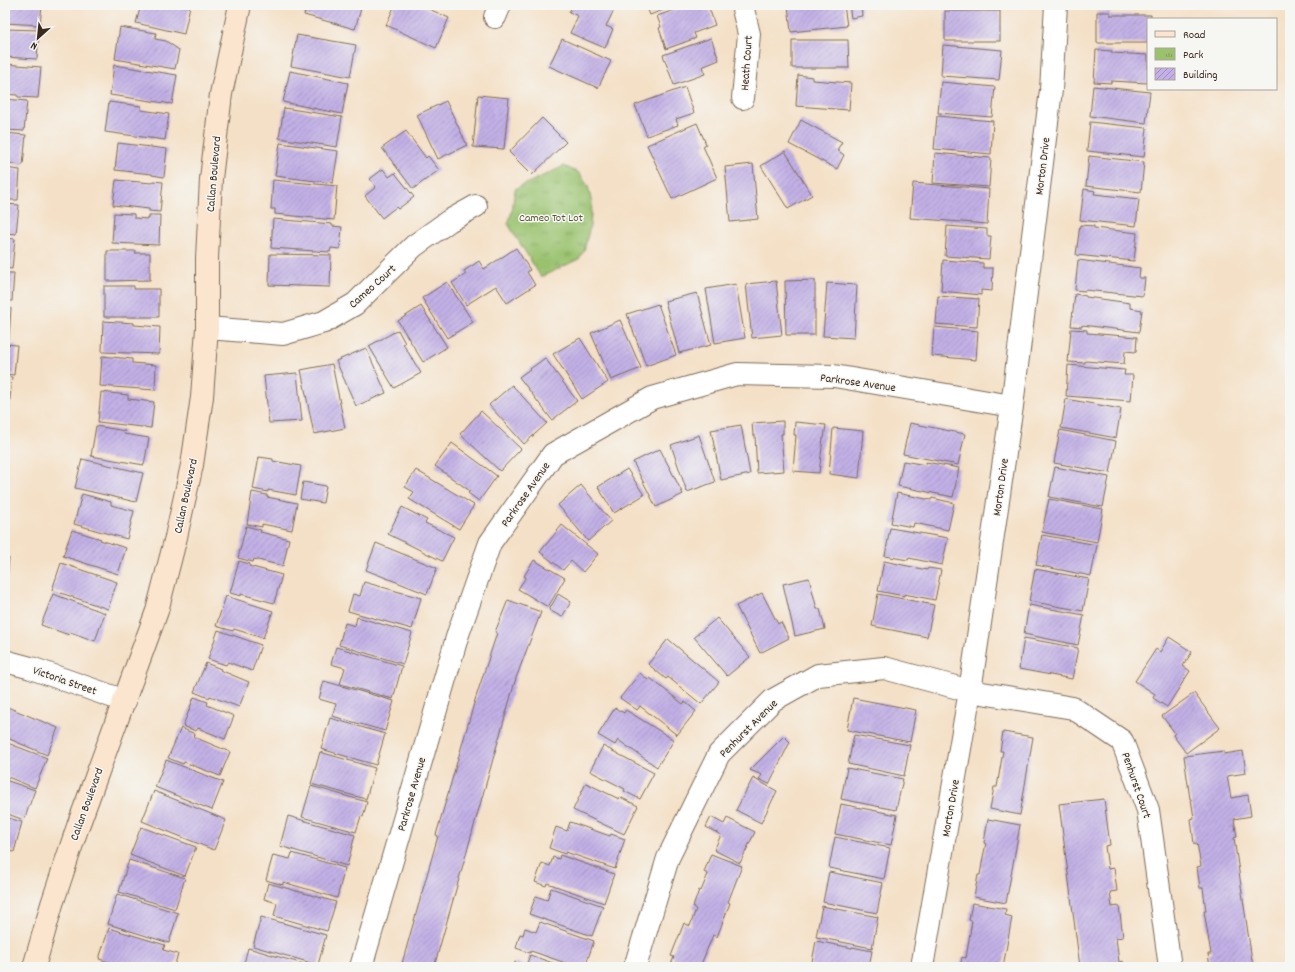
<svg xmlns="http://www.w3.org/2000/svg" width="1295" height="972" viewBox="0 0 1295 972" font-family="Dekko,sans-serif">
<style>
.park{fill:url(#park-tufts);stroke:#6a7646}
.building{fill:url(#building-hatch)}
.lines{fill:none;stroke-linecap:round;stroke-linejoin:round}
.street-casing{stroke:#7c6a59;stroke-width:24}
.secondary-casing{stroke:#7c6a59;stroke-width:24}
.street{stroke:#fff;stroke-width:22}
.secondary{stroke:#fbe5cf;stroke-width:22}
.labels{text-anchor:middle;stroke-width:3;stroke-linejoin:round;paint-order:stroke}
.street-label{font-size:12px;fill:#3b2a1e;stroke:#f6f6f2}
.park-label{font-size:12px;fill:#585836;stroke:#f6f6f2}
</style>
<defs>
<pattern id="park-tufts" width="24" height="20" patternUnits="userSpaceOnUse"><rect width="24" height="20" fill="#9ac26e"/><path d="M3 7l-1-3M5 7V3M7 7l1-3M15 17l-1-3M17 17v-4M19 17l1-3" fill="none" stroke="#7f9e5a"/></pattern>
<pattern id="building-hatch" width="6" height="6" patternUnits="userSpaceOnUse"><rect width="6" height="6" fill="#c2b0e6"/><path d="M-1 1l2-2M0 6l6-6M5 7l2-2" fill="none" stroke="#9f8fba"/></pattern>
</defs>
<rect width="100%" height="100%" fill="#f6f6f2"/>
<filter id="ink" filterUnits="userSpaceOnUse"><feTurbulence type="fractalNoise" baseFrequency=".025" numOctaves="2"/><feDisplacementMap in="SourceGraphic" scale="8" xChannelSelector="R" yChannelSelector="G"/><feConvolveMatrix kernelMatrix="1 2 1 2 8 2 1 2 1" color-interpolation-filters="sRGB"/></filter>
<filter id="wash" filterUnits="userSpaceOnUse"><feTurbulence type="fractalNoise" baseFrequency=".012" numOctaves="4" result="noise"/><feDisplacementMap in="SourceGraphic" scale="16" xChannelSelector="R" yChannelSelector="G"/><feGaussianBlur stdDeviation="0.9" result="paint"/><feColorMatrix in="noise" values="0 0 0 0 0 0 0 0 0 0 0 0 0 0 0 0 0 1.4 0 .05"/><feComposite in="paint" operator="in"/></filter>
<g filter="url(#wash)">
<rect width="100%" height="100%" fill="#f4e0c6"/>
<!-- park -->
<polygon class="park" points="564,166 579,173 588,186 592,204 590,226 584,251 579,259 541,277 508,224 512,211 515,189"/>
<g id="blocks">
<!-- building -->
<g class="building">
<polygon points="5,5 42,5 40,25 5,23"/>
<polygon points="141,5 190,6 184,34 136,23"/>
<polygon points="307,5 362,5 355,29 304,15"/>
<polygon points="395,5 420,5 449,18 436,48 386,25"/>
<polygon points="573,5 604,5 614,10 606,26 613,29 605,48 570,33 578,16 569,12"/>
<polygon points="646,5 676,5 650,15"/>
<polygon points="689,5 708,5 715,25 694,33 696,38 666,49 659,28 661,27 657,16"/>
<polygon points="788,5 844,5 847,26 791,32"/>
<polygon points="849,5 861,5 862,16 851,18"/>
<rect x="945" y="11" width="55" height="30"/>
<polygon points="1097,12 1110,12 1110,15 1151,15 1151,19 1148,19 1148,43 1097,43"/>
<polygon points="120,27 156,33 155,39 166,41 179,50 175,69 115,59"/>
<polygon points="5,29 39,30 37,59 5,57"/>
<polygon points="297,35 356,45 350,77 291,66"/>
<polygon points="711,38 719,60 702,67 705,74 674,85 663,55"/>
<polygon points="562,39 611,61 598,88 549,66"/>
<polygon points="792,40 848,40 849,68 792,68"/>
<polygon points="943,45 1002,50 999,80 941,76"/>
<polygon points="1096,50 1112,51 1112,53 1148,55 1148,83 1111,81 1111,83 1094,82"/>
<polygon points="5,64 41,67 38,98 18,97 17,95 5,94"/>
<polygon points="114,65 177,75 172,104 110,95"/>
<polygon points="290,71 348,83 342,114 283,102"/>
<polygon points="798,75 812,77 812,80 851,83 849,110 796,106"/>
<polygon points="941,82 995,87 992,117 938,113"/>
<polygon points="1093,86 1150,92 1146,123 1090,116"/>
<polygon points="685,87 694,113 676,119 678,125 647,136 635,105"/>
<polygon points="478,95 509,98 504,149 473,147"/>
<polygon points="5,99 27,101 24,131 5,130"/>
<polygon points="446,101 467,145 438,159 417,115"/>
<polygon points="109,102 141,106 141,110 169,114 165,140 105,132"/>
<polygon points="284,108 342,117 337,147 279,138"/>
<polygon points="937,116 993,121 991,154 934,149"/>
<polygon points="542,118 566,142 532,175 509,152"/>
<polygon points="801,120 842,142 837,150 844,155 837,169 789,144"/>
<polygon points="1090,122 1147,128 1144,157 1087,151"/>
<polygon points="697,123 706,144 703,146 717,178 672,199 647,145"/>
<polygon points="406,131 426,158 428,156 439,170 413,189 382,148"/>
<polygon points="5,133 26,135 23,165 5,163"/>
<polygon points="118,143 167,149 164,177 152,175 152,174 115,170"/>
<polygon points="280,143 338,151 333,183 275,176"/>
<polygon points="785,151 812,195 788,209 761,166"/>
<polygon points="935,153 991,158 989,187 933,183"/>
<polygon points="1089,156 1144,162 1141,192 1086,186"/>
<polygon points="753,164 758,219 730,222 725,167"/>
<polygon points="5,168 20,170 18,200 9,200 9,198 5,197"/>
<polygon points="383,169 389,177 395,173 414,197 398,209 396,207 382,218 365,196 376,187 370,179"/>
<polygon points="116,180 152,183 153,181 163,182 160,212 149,211 149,209 113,205"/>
<polygon points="273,180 337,186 334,220 275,214 275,209 271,209"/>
<polygon points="913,183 989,189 987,224 910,218"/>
<polygon points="1084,189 1095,191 1094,194 1139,199 1136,226 1080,220"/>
<polygon points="5,204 19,205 16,234 5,233"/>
<polygon points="114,213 134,214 134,218 149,219 149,215 160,215 159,245 112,243"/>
<polygon points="273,219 332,224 332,226 342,227 340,249 331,248 330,252 271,248"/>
<polygon points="1080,225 1094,226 1094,228 1137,233 1134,261 1076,255"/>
<polygon points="947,226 987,229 987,236 991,236 989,259 945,256"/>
<polygon points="5,238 15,239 12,269 5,268"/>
<polygon points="516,248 530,270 527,272 535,285 507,303 496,286 466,305 452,283 466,274 464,271 479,261 484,269"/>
<polygon points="107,251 136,251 135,253 150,253 150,280 107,281"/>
<polygon points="270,254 331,255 330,287 269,285"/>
<polygon points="943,260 983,263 983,268 993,268 992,291 981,290 981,295 941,291"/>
<polygon points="1078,260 1140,268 1139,278 1145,278 1143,296 1085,290 1085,291 1075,290"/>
<polygon points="5,273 14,273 12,301 5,301"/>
<polygon points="815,280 815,335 786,335 785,281"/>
<polygon points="776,281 782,335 752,338 746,284"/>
<polygon points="447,282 473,322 447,338 422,298"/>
<polygon points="827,283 857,285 854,338 823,336"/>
<polygon points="736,284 745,338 715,343 706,289"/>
<polygon points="104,286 134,286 134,289 159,289 159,317 104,317"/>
<polygon points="697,293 711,345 679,353 665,301"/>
<polygon points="1075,294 1086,296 1086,297 1130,303 1130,308 1142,310 1139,332 1082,325 1082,327 1071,326"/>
<polygon points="938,296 979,299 977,327 936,324"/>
<polygon points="658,304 676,355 646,366 627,314"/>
<polygon points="421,306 447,347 423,362 398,321"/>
<polygon points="5,307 11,308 9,338 5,338"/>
<polygon points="620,320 641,368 611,380 591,333"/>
<polygon points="103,321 134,323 134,325 160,327 159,354 102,352"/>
<polygon points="934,327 978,331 976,360 932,356"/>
<polygon points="1071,329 1087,330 1087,333 1137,337 1136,352 1125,351 1124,364 1085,361 1085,363 1068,362"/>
<polygon points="398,330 405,343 403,344 421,373 394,388 369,346"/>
<polygon points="580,338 608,382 582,399 553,354"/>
<polygon points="5,344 17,345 14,375 5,374"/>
<polygon points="366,348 386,393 356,406 336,361"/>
<polygon points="102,356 132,359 132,363 156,365 155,390 100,386"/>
<polygon points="545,358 577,401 552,420 519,377"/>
<polygon points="332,364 345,428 314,434 301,370"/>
<polygon points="1068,365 1125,370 1124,375 1133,375 1131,401 1066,396"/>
<polygon points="297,373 302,421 269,423 264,376"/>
<polygon points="5,376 12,377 9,409 5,408"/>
<polygon points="512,385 547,423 524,444 489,405"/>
<polygon points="101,392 128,395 128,399 154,402 151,428 98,422"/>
<polygon points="1066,399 1121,409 1116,438 1061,428"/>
<polygon points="5,411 9,411 6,439 5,439"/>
<polygon points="481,411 521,449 500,471 460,434"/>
<polygon points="783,421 783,434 781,434 784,471 757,473 755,435 753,435 752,423"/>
<polygon points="795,422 826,425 824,438 823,438 819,473 793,471 796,435 794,435"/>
<polygon points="910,423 965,434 958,465 903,454"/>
<polygon points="741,425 750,474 721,480 711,430"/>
<polygon points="96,426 125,431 124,434 149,438 144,465 91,456"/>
<polygon points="833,428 863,431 859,478 829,474"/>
<polygon points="1060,430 1116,441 1110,473 1054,463"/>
<polygon points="699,435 715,482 687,492 671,445"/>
<polygon points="452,443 497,476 479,501 468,493 470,491 435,466"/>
<polygon points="660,449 683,494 656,507 633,462"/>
<polygon points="259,457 273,459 273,461 301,466 296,495 268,490 268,492 253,489"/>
<polygon points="82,459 143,473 136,502 75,488"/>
<polygon points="903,461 926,465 926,462 959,468 953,497 898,486"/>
<polygon points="1055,467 1109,477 1103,507 1049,497"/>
<polygon points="627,469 644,495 614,513 598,487"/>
<polygon points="416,470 474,505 459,529 409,499 414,492 405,487"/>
<polygon points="303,482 326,486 323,503 300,499"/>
<polygon points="581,485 611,521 588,541 558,505"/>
<polygon points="252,492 267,495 267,497 297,503 292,530 262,524 262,527 247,524"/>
<polygon points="897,493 931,500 932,498 954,503 948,530 914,523 913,527 891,523"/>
<polygon points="82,494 111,502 111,505 134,511 127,539 74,524"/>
<polygon points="1049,499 1103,509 1097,542 1042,532"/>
<polygon points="402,507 427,520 425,523 454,537 442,561 388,534"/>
<polygon points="562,525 598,554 583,572 571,561 563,570 540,552"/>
<polygon points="246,526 261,530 260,532 289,539 283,566 254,559 253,562 238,558"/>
<polygon points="890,528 948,538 942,565 909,558 908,560 885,556"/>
<polygon points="72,530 101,539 100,540 126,548 118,574 63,556"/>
<polygon points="1042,535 1097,545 1091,576 1036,565"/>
<polygon points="376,543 437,568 427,594 366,570"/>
<polygon points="5,558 9,558 7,580 5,580"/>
<polygon points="534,560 565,578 548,607 518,589 526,577 524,576"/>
<polygon points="239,561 250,564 249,566 282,575 274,603 241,594 241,596 230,593"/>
<polygon points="884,561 927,570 928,568 941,570 935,600 904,594 904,596 878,591"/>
<polygon points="61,563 117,582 108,609 52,590"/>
<polygon points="1035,569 1089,579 1083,611 1029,601"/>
<polygon points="809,578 817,609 820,609 825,629 795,636 783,584"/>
<polygon points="364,582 421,598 412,629 348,611 353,594 360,596"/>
<polygon points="762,593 778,624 781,622 789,638 760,653 736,606"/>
<polygon points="53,594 105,613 95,641 70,632 69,635 41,625"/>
<polygon points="558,594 571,602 562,617 549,610"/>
<polygon points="878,594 934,605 927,637 872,626"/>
<polygon points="226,596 273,611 263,638 234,629 233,631 216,626"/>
<polygon points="508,600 541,612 516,678 434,967 401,967 438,836 436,835 475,700 497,633 495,632"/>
<polygon points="1029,605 1084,615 1078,645 1024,634"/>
<polygon points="357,617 412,633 403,664 339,645 345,623 355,626"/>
<polygon points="717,618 750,657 727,676 694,637"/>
<polygon points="218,630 261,645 252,671 228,662 226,665 208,659"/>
<polygon points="1169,637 1192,652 1183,666 1190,671 1167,707 1153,698 1155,694 1135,681 1156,649 1160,652"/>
<polygon points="1024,638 1078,648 1072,679 1019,669"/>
<polygon points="668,639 719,682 701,704 668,677 666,679 648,664"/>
<polygon points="336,647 402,666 393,699 340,684 345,668 331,664"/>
<polygon points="206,663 221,669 220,670 249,682 239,707 210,696 209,698 194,692"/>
<polygon points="640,673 648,680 650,678 683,704 685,702 696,711 677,735 640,706 637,710 620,698"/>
<polygon points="324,681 394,701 385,731 332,716 336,704 319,699"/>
<polygon points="1194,693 1220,728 1186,753 1173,735 1175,733 1162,716"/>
<polygon points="194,697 208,702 207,705 234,716 225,739 198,728 196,731 183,726"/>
<polygon points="853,698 916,710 910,742 847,730"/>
<polygon points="5,706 58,728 47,755 5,737"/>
<polygon points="615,708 624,713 626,710 674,740 657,767 618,740 615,745 598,735"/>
<polygon points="330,718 385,734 376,765 321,749"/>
<polygon points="181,728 195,734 194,737 230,752 220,776 184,762 183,764 168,758"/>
<polygon points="1003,732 1033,737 1020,815 990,809 994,787 997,787 1003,751 1000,751"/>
<polygon points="854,735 910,745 904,776 848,764"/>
<polygon points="784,736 790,742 769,784 759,779 762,775 750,770"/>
<polygon points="5,742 47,758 35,788 5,776"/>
<polygon points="603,746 654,773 640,799 624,791 625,789 590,771"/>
<polygon points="1224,751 1224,754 1243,751 1246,773 1227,776 1231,798 1248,795 1251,816 1234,819 1237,837 1234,838 1253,967 1210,967 1208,954 1211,954 1204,911 1206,911 1203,888 1200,888 1197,867 1201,866 1197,843 1194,844 1191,819 1194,818 1191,799 1190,799 1184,756"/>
<polygon points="320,752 375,768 366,799 311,784"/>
<polygon points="166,760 223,782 212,810 155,787"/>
<polygon points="847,768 903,779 896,810 841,799"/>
<polygon points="753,778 777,791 761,823 736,810"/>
<polygon points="5,780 35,790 24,820 5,813"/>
<polygon points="586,783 619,799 620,797 638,806 624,834 573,810"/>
<polygon points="311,786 367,802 363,817 361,816 356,832 302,817"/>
<polygon points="154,791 226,820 214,850 142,821"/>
<polygon points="1104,799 1110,845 1105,846 1108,869 1114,868 1117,891 1110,892 1112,907 1119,906 1123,937 1116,938 1119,962 1123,961 1124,967 1080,967 1059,804"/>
<polygon points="841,804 897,815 891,845 835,834"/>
<polygon points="288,816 355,835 347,866 280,846"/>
<polygon points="5,817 22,822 14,852 5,850"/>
<polygon points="711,817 724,824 727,818 755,832 740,863 714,850 721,835 706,827"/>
<polygon points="988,819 1020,825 1006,903 974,897 978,875 980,875 983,857 986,844 984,843"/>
<polygon points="570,822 610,836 611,834 625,839 615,869 566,852 565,854 549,848 556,827 567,831"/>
<polygon points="141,827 196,847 185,876 130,855"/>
<polygon points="835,837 890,848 884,879 829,868"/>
<polygon points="292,853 345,868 337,898 283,882 283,885 266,880 273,855 290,859"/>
<polygon points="711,854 742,866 728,902 730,903 717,937 713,935 700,967 670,967 674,957 671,956 684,923 690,926 696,909 693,907 699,890 701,891 708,874 704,872"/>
<polygon points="560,855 614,874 604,903 547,883 546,886 535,882 542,863 550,866 553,857 559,859"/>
<polygon points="129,860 185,878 175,909 119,892"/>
<polygon points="829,872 883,883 877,913 823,902"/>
<polygon points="268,883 336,902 327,931 274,916 277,903 264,899"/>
<polygon points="551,888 603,906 592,936 529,914 536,896 547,900"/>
<polygon points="117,894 178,913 169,943 108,924"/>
<polygon points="972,903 1006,909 1005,915 1012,917 1003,967 960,967 962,957 966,958 972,921 969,920"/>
<polygon points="822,906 878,917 872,948 816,937"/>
<polygon points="261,917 326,935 318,965 253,946"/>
<polygon points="540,922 594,941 585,967 577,967 531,951 530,953 516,948 520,934 523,935 525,928 536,932"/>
<polygon points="109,928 165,945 163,950 178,954 174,967 126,967 99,959"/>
<polygon points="816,941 852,948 852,947 872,951 869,967 811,967"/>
<polygon points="248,948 314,967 243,967"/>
<polygon points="530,955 564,967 514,967 515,962 526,966"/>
<polygon points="102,962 116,967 100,967"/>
</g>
</g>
</g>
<g filter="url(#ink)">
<use href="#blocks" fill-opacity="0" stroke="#7c6a59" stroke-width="1"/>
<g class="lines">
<!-- street casing -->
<g class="street-casing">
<g id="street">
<polyline points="742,5 749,34 743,98"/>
<polyline points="495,17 500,5"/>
<polyline points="207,328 283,334 324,322 355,304 414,246 449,221 476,206"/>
<polyline points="5,661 31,668 125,701"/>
<polyline points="361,967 458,634 490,543 553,454 652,398 737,374 834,376 1012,406"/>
<polyline points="635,967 668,858 719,754 773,700 818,675 884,668 970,691 1073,708 1122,741 1148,810 1170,967"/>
<polyline points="922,967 970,691 1012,406 1051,90 1056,5"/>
</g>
</g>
<!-- secondary casing -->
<g class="secondary-casing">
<polyline id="secondary" points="34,967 52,904 78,826 157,611 176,537 192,465 202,397 207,328 207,258 211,179 221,94 240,5"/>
</g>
<!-- street -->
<use href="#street" class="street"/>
<!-- secondary -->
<use href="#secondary" class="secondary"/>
</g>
</g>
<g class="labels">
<!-- street labels -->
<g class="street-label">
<text transform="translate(746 63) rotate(-86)" y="4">Heath Court</text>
<text transform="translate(1042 166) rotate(-83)" y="4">Morton Drive</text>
<text transform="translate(213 174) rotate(-85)" y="4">Callan Boulevard</text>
<text transform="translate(372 286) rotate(-42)" y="4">Cameo Court</text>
<text transform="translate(858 382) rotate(8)" y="4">Parkrose Avenue</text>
<text transform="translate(1000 487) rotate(-82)" y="4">Morton Drive</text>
<text transform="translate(525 494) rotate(-55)" y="4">Parkrose Avenue</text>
<text transform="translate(185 496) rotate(-78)" y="4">Callan Boulevard</text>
<text transform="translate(65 680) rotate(19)" y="4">Victoria Street</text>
<text transform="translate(748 728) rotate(-45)" y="4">Penhurst Avenue</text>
<text transform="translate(1137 785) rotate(71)" y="4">Penhurst Court</text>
<text transform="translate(411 794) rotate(-74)" y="4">Parkrose Avenue</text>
<text transform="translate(86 804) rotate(-70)" y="4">Callan Boulevard</text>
<text transform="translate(950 808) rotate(-80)" y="4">Morton Drive</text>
</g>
<!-- park labels -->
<g class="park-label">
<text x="551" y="221">Cameo Tot Lot</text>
</g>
</g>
<!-- margin -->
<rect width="1295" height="972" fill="none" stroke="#f6f6f2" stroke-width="20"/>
<!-- legend -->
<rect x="1147" y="18" width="130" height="72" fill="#f6f6f2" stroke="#aba49d"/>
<rect x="1155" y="31" width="20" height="6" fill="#fbe5cf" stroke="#aba49d"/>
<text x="1183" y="38" font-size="12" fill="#3b2a1e">Road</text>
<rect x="1155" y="48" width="20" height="12" fill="url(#park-tufts)" stroke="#aba49d"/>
<text x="1183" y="58" font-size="12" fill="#3b2a1e">Park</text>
<rect x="1155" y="68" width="20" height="12" fill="url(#building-hatch)" stroke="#aba49d"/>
<text x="1183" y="78" font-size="12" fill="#3b2a1e">Building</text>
<!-- north arrow -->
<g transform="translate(38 38) rotate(207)" stroke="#f6f6f2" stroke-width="3" paint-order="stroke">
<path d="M0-3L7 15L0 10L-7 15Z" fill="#3b2a1e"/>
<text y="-6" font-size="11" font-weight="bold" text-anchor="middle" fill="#3b2a1e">N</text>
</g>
</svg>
